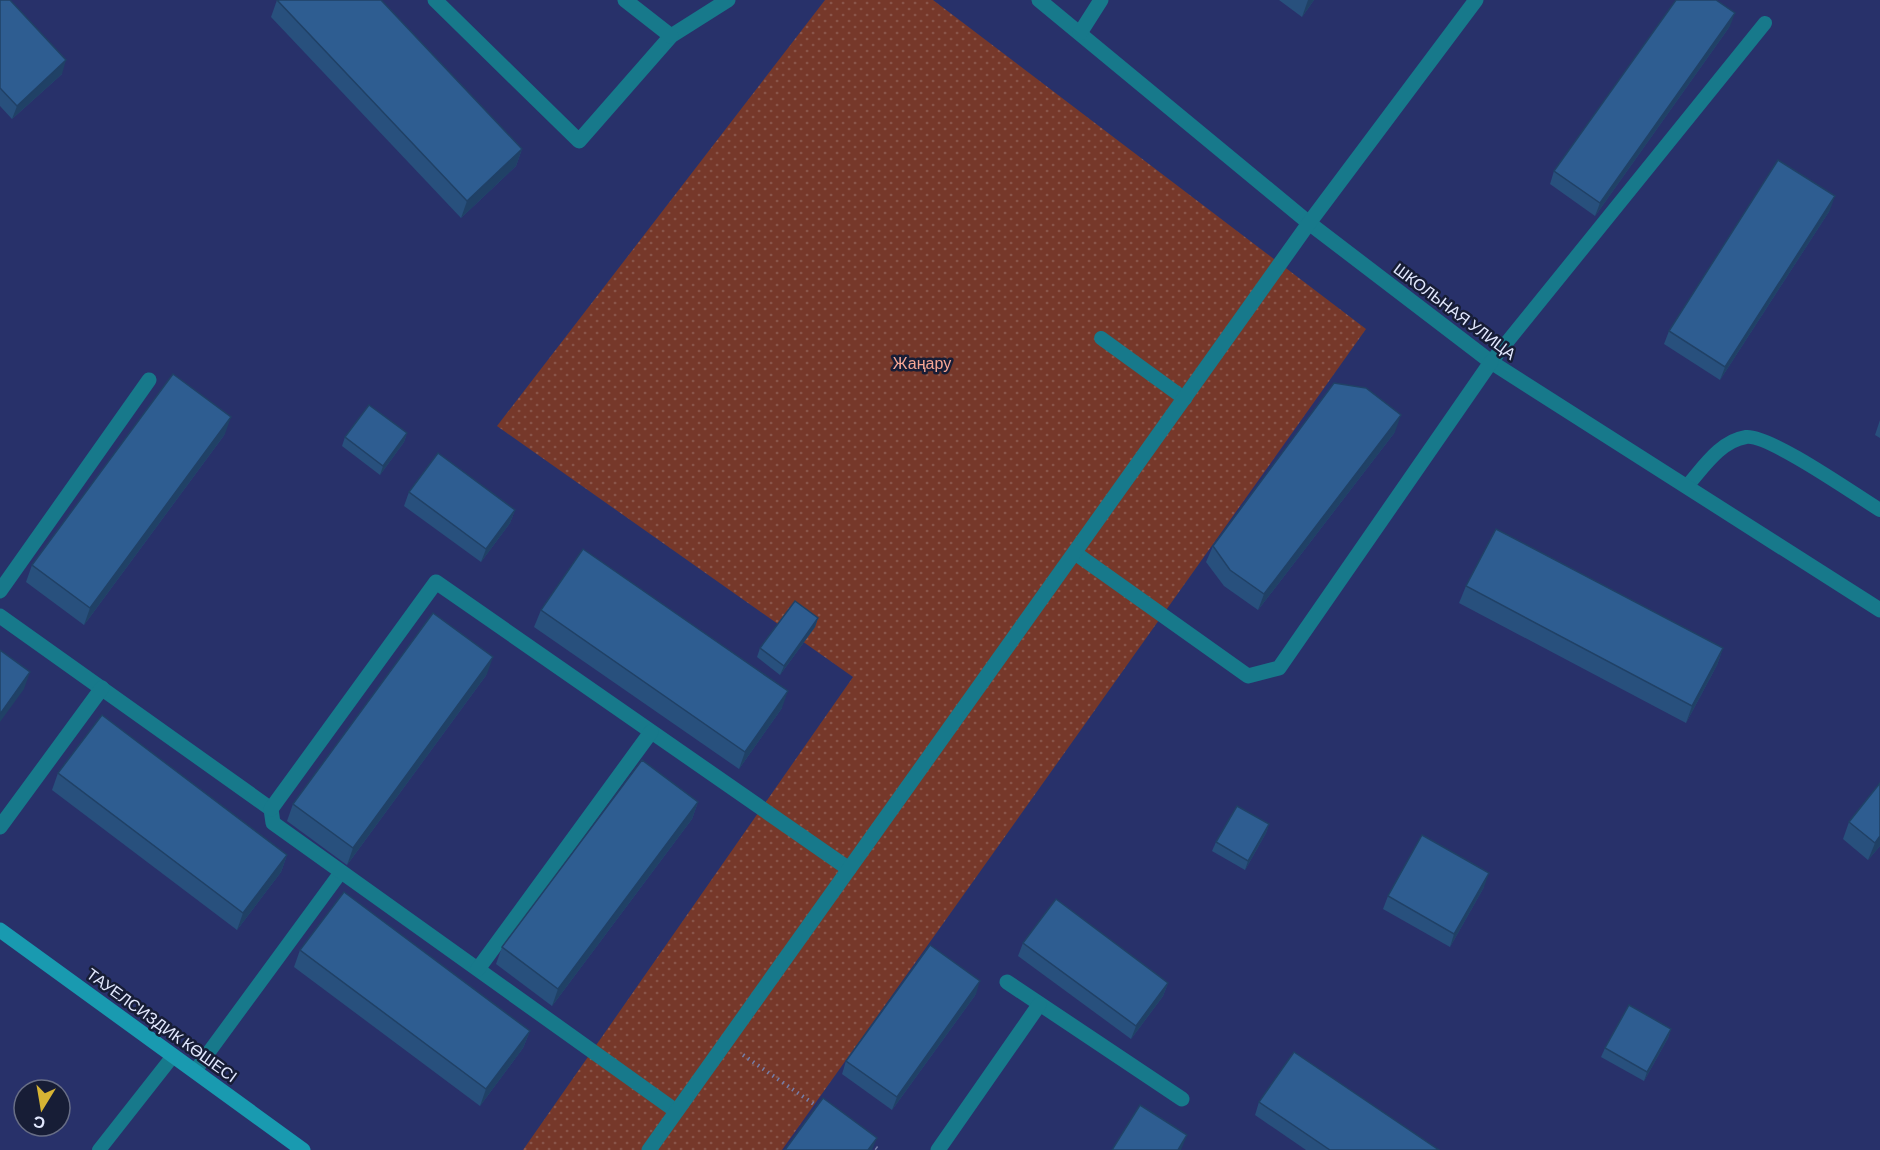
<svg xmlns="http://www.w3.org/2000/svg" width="1880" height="1150" viewBox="0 0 1880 1150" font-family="Barlow,sans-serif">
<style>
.park{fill:url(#park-dots)}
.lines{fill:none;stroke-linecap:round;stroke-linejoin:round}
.path{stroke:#767ea8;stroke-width:4;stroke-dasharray:1.5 4.5;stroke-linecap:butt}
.lane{stroke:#17798b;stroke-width:14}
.street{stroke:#17798b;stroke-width:15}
.secondary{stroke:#199ab0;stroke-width:15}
.wall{fill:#28507d}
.shaded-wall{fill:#204166}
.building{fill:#2e5d91;stroke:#204166;stroke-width:1.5}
.labels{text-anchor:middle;stroke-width:5;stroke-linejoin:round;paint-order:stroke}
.street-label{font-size:16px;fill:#e2e8fe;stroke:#171d36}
.park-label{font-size:16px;fill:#f7a795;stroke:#171d36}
</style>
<defs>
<pattern id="park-dots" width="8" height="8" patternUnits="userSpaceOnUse" patternTransform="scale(1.5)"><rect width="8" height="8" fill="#76382a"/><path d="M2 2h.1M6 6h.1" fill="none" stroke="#89554a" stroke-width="1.8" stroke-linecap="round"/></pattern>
</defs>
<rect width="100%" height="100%" fill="#28316a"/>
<!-- park -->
<polygon class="park" points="825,0 933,0 1366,329 782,1150 523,1150 853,677 497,426"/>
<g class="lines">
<!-- path -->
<g class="path">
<polyline points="743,1055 821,1109"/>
<polyline points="871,1144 879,1150"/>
</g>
<!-- lane -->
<g class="lane">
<polyline points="1101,338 1185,399"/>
<polyline points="1491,362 1765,23"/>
<path d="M1687 486C1703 468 1720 441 1746 437 1769 434 1857 496 1880 510"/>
<polyline points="195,1071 341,872"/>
<polyline points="99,1150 173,1056"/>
</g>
<!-- street -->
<g class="street">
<polyline points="435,0 579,141 671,36 728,0"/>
<polyline points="625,0 671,36"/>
<polyline points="1039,0 1309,223 1491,362 1880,610"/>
<polyline points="1080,33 1101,0"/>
<polyline points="1075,553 1248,676 1279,668 1491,362"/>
<polyline points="0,591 149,380"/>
<polyline points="0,616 271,809 273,823 676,1111"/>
<polyline points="271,809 436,582 849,869"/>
<polyline points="0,827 102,688"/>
<polyline points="478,969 651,732"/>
<polyline points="1007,982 1182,1099"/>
<polyline points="649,1150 1309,223 1476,0"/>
<polyline points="938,1150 1039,1005"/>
</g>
<!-- secondary -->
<polyline class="secondary" points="0,930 303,1150"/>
</g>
<!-- wall -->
<g class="wall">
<polygon points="0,0 62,74 12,119 0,106"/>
<polygon points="277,0 522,149 516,166 461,218 271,17"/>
<polygon points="1279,0 1314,0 1302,17"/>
<polygon points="1730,26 1595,216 1550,184 1554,171"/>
<polygon points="1830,210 1720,380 1664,344 1669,331"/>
<polygon points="1880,420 1880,438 1875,435"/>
<polygon points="1395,432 1258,610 1224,586 1206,562 1213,546"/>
<polygon points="407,433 404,442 380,475 342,446 345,437"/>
<polygon points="225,434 84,625 26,582 32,565"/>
<polygon points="409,492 515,510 510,523 481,562 404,506"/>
<polygon points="1466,586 1723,648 1717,665 1686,723 1459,603"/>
<polygon points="541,610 782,708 739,769 534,627"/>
<polygon points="818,618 815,627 780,675 757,657 760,648"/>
<polygon points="487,674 347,865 287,821 293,804"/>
<polygon points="58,773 287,855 281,872 237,930 52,790"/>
<polygon points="698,802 692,819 552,1006 496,964 502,947"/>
<polygon points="1849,822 1880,846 1868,860 1843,839"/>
<polygon points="1269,824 1266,833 1245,870 1212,851 1216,842"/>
<polygon points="1484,887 1450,947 1383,909 1388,896"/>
<polygon points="1023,943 1168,983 1163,996 1131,1039 1018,956"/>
<polygon points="300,950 530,1031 523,1048 480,1106 294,967"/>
<polygon points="976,994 892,1110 842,1074 846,1061"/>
<polygon points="1671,1029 1668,1038 1644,1081 1601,1057 1605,1048"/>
<polygon points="1259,1102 1439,1150 1306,1150 1255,1115"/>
</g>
<!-- shaded-wall -->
<g class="shaded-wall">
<polygon points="1308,0 1314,0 1302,17"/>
<polygon points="1735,13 1730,26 1595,216 1600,203"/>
<polygon points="66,60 62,74 12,119 17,106"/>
<polygon points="522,149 516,166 461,218 467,201"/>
<polygon points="1835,196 1830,210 1720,380 1725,367"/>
<polygon points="1401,415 1395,432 1258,610 1264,594"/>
<polygon points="231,417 225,434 84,625 90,608"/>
<polygon points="407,433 404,442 380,475 383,466"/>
<polygon points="515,510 510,523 481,562 486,549"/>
<polygon points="818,618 815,627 780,675 784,666"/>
<polygon points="1723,648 1717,665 1686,723 1692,706"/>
<polygon points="493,657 487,674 347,865 353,848"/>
<polygon points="30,672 24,689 0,722 0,714"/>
<polygon points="788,691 782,708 739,769 745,752"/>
<polygon points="698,802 692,819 552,1006 558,989"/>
<polygon points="1269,824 1266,833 1245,870 1248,861"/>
<polygon points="1880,836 1880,846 1868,860 1875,843"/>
<polygon points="287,855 281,872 237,930 243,913"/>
<polygon points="1489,873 1484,887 1450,947 1454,934"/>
<polygon points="980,981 976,994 892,1110 897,1097"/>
<polygon points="1168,983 1163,996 1131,1039 1136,1026"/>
<polygon points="1671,1029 1668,1038 1644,1081 1647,1072"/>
<polygon points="530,1031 523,1048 480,1106 486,1089"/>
<polygon points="1187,1135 1181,1150 1178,1150"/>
<polygon points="877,1138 872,1150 868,1150"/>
</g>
<!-- building -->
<g class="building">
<polygon points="0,0 10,0 66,60 17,106 0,88"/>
<polygon points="277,0 381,0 522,149 467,201"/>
<polygon points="1676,0 1716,0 1735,13 1600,203 1554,171"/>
<polygon points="1778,160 1835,196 1725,367 1669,331"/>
<polygon points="173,374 231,417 90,608 32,565"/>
<polygon points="1334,383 1366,388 1401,415 1264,594 1230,570 1213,546"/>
<polygon points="369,405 407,433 383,466 345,437"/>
<polygon points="438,453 515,510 486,549 409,492"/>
<polygon points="1496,529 1723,648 1692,706 1466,586"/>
<polygon points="583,549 788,691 745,752 541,610"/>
<polygon points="795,601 818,618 784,666 760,648"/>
<polygon points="433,613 493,657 353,848 293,804"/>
<polygon points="0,650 30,672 0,714"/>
<polygon points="102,715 287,855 243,913 58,773"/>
<polygon points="642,760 698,802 558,989 502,947"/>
<polygon points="1880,783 1880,836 1875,843 1849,822"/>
<polygon points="1237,806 1269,824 1248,861 1216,842"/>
<polygon points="1422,835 1489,873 1454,934 1388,896"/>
<polygon points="344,892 530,1031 486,1089 300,950"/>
<polygon points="1056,899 1168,983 1136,1026 1023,943"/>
<polygon points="930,945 980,981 897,1097 846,1061"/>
<polygon points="1629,1005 1671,1029 1647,1072 1605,1048"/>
<polygon points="1294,1052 1439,1150 1330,1150 1259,1102"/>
<polygon points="823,1098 877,1138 868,1150 785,1150"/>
<polygon points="1140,1105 1187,1135 1178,1150 1112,1150"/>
</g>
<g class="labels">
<!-- street labels -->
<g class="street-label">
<text transform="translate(1455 311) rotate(37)" y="6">ШКОЛЬНАЯ УЛИЦА</text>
<text transform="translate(162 1025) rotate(36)" y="6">ТАУЕЛСИЗДИК КӨШЕСІ</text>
</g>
<!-- park labels -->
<g class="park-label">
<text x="922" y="369">Жаңару</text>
</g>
</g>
<!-- north arrow -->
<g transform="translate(42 1108) rotate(191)"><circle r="28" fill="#171d36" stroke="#686e86" stroke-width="1.5"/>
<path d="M0-4.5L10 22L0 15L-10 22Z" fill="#d7b434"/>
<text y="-9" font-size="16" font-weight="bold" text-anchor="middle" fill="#e2e8fe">С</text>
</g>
</svg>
